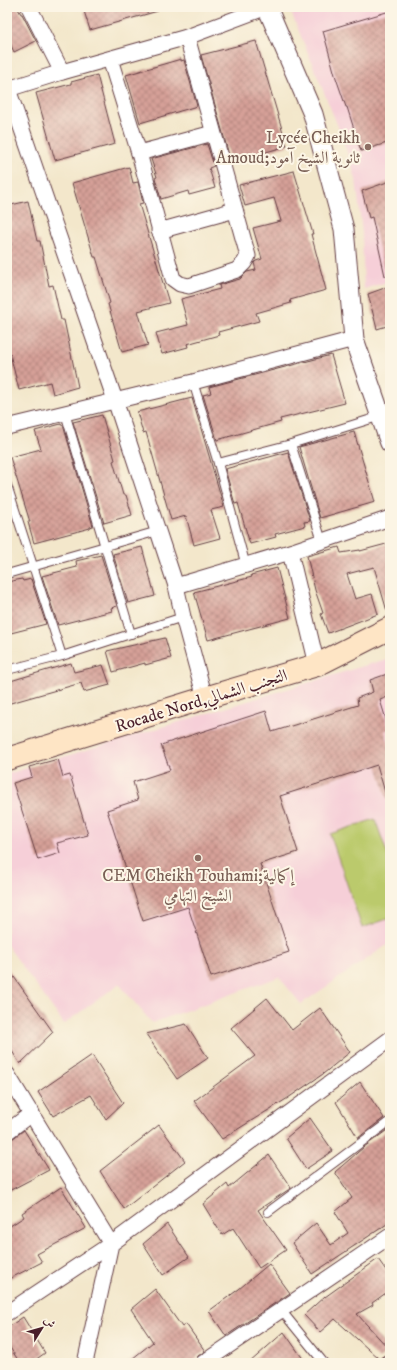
<svg xmlns="http://www.w3.org/2000/svg" width="397" height="1370" viewBox="0 0 397 1370" font-family="'IM FELL DW Pica',Amiri,serif">
<style>
.built{fill:#f6cfd8}
.park{fill:#bbca6c;stroke:#82744c}
.building{fill:url(#building-cross-hatch)}
.lines{fill:none;stroke-linecap:round;stroke-linejoin:round}
.service-casing{stroke:#633d43;stroke-width:10}
.minor-casing{stroke:#633d43;stroke-width:17}
.tertiary-casing{stroke:#633d43;stroke-width:21}
.secondary-casing{stroke:#633d43;stroke-width:24}
.service{stroke:#fff;stroke-width:8}
.minor{stroke:#fff;stroke-width:15}
.tertiary{stroke:#fff;stroke-width:19}
.secondary{stroke:#fee5c5;stroke-width:22}
.education-dot{fill:#8d6e63;stroke:#fcf5e5;stroke-width:1.5}
.labels{text-anchor:middle;stroke-width:4;stroke-linejoin:round;paint-order:stroke}
.education-label{font-size:17px;fill:#785e54;stroke:#fcf5e5;text-anchor:end}
.street-label{font-size:17px;fill:#4a1f2b;stroke:#fcf5e5}
</style>
<defs>
<pattern id="building-cross-hatch" width="8" height="8" patternUnits="userSpaceOnUse"><rect width="8" height="8" fill="#d6a098"/><path d="M0 0l8 8M0 8l8-8" fill="none" stroke="#b0827c"/></pattern>
</defs>
<rect width="100%" height="100%" fill="#fcf5e5"/>
<filter id="ink" filterUnits="userSpaceOnUse"><feTurbulence type="fractalNoise" baseFrequency=".025" numOctaves="2"/><feDisplacementMap in="SourceGraphic" scale="8" xChannelSelector="R" yChannelSelector="G"/><feConvolveMatrix kernelMatrix="1 2 1 2 8 2 1 2 1" color-interpolation-filters="sRGB"/></filter>
<filter id="wash" filterUnits="userSpaceOnUse"><feTurbulence type="fractalNoise" baseFrequency=".012" numOctaves="4" result="noise"/><feDisplacementMap in="SourceGraphic" scale="16" xChannelSelector="R" yChannelSelector="G"/><feGaussianBlur stdDeviation="0.9" result="paint"/><feColorMatrix in="noise" values="0 0 0 0 0 0 0 0 0 0 0 0 0 0 0 0 0 1.4 0 .05"/><feComposite in="paint" operator="in"/></filter>
<g filter="url(#wash)">
<rect width="100%" height="100%" fill="#f3e7cb"/>
<!-- built -->
<g class="built">
<polygon points="306,7 390,7 390,281 364,289 362,233 356,179 339,129 291,12"/>
<polygon points="390,658 390,943 301,1004 279,977 152,1023 119,984 64,1024 7,945 7,774"/>
</g>
<!-- park -->
<polygon class="park" points="375,819 390,861 390,918 362,928 330,834"/>
<g id="blocks">
<!-- building -->
<g class="building">
<polygon points="7,7 17,7 21,14 22,14 36,41 14,52 7,37"/>
<polygon points="99,7 157,7 158,11 90,30 84,11"/>
<polygon points="390,11 390,142 361,151 347,107 346,107 335,75 323,31"/>
<polygon points="256,41 287,146 231,162 201,55"/>
<polygon points="181,59 181,61 184,60 197,106 140,123 126,75"/>
<polygon points="97,75 115,144 55,160 36,93 71,84 71,82"/>
<polygon points="207,144 214,166 209,168 215,188 189,195 188,191 161,199 155,178 157,177 151,159"/>
<polygon points="129,167 133,183 138,182 143,203 139,204 169,303 138,311 148,345 122,352 108,304 110,303 96,257 94,257 72,183"/>
<polygon points="294,171 313,234 311,234 326,290 290,300 291,303 256,313 259,321 218,332 219,335 187,344 188,347 162,354 156,333 188,325 181,299 220,289 219,285 240,279 247,272 256,270 254,263 256,261 262,259 253,228 281,221 274,198 245,206 239,185"/>
<polygon points="390,181 390,276 385,276 372,217 369,218 362,191"/>
<polygon points="28,201 37,241 40,241 49,286 53,285 61,320 64,320 78,387 53,394 50,382 19,390 10,354 7,354 7,246 11,245 7,231 7,206"/>
<polygon points="390,286 390,325 377,329 368,294"/>
<polygon points="331,355 345,403 280,419 281,422 217,440 203,395 211,393 209,387"/>
<polygon points="192,398 224,507 211,510 220,538 194,545 186,516 171,520 146,432 143,433 137,412"/>
<polygon points="102,415 115,460 113,461 123,495 126,495 132,515 104,523 73,422"/>
<polygon points="61,424 61,425 63,425 93,526 90,527 90,528 34,543 28,522 30,522 10,457 41,449 35,431"/>
<polygon points="354,432 375,502 320,518 299,447"/>
<polygon points="288,452 310,521 304,522 305,526 275,534 276,537 250,544 238,503 235,504 225,469"/>
<polygon points="390,543 390,610 387,611 374,567 347,574 355,599 372,594 378,614 328,633 321,614 323,613 315,590 307,556 339,547 341,553 360,550 360,551"/>
<polygon points="142,547 155,596 128,603 113,554"/>
<polygon points="101,555 117,606 111,608 112,611 58,625 42,576 77,567 76,561"/>
<polygon points="277,568 290,618 208,640 194,592 252,577 251,575"/>
<polygon points="22,579 23,581 31,579 46,624 7,634 7,582"/>
<polygon points="165,638 171,658 145,665 145,663 113,672 107,651"/>
<polygon points="71,663 74,672 103,665 110,685 84,692 81,683 7,704 7,682"/>
<polygon points="390,673 390,696 380,700 389,729 385,731 390,747 390,799 387,799 377,765 280,796 298,852 260,864 289,952 211,977 188,907 143,921 107,810 138,800 133,782 170,770 161,745 266,711 272,732 358,705 357,698 373,692 370,680"/>
<polygon points="58,759 63,777 70,775 88,835 57,843 60,853 38,860 13,783 32,777 29,767"/>
<polygon points="7,967 53,1032 20,1064 7,1043"/>
<polygon points="267,998 292,1030 320,1008 350,1052 323,1074 288,1098 222,1139 194,1101 255,1056 231,1028"/>
<polygon points="186,1024 208,1058 177,1079 146,1034"/>
<polygon points="92,1055 123,1103 106,1119 91,1095 53,1116 38,1092"/>
<polygon points="360,1082 384,1118 358,1138 336,1102"/>
<polygon points="310,1118 333,1151 306,1169 286,1138"/>
<polygon points="159,1125 185,1161 124,1209 100,1171"/>
<polygon points="390,1128 390,1222 312,1274 292,1243 316,1223 331,1245 348,1233 335,1212 352,1198 335,1172 364,1147"/>
<polygon points="24,1130 49,1170 7,1192 7,1141 12,1139"/>
<polygon points="269,1155 291,1188 258,1210 286,1250 259,1268 233,1228 222,1235 203,1204 227,1184 229,1188"/>
<polygon points="61,1187 86,1228 37,1254 42,1262 7,1280 7,1228 24,1217 22,1213"/>
<polygon points="167,1224 189,1257 163,1275 143,1244"/>
<polygon points="378,1259 390,1276 390,1290 372,1303 373,1305 357,1314 390,1350 390,1351 379,1359 335,1319 320,1332 304,1315 325,1296 325,1297"/>
<polygon points="269,1264 290,1293 226,1336 209,1311 239,1289"/>
<polygon points="155,1289 182,1327 186,1324 205,1351 198,1356 194,1363 127,1363 153,1342 131,1309"/>
<polygon points="23,1317 45,1353 31,1363 20,1363 7,1343 7,1328"/>
<polygon points="284,1332 306,1363 249,1363"/>
</g>
</g>
</g>
<g filter="url(#ink)">
<use href="#blocks" fill-opacity="0" stroke="#633d43" stroke-width="1"/>
<g class="lines">
<!-- service casing -->
<g class="service-casing">
<g id="service">
<polyline points="193,382 218,463 246,566"/>
<polyline points="65,413 131,634"/>
<polyline points="291,444 322,541"/>
<polyline points="218,463 291,444 381,416"/>
<polyline points="7,485 62,656"/>
<polyline points="7,574 158,531"/>
<polyline points="7,670 62,656 183,617"/>
<polyline points="268,1212 390,1121"/>
<polyline points="281,1310 324,1363"/>
<polyline points="382,1363 390,1359"/>
</g>
</g>
<!-- minor casing -->
<g class="minor-casing">
<g id="minor">
<polyline points="29,7 62,72"/>
<polyline points="110,59 139,153 173,279 180,284 189,286 237,270 244,263 248,256 187,37"/>
<polyline points="139,153 213,133"/>
<polyline points="159,231 235,210"/>
<polyline points="7,427 193,382 354,339"/>
<polyline points="290,552 317,665"/>
<polyline points="176,586 290,552 390,518"/>
<polyline points="205,698 183,617 176,586 115,400 8,89 62,72 187,37 267,7"/>
<polyline points="7,1074 111,1244 7,1313"/>
<polyline points="7,1132 32,1113"/>
<polyline points="85,1363 111,1244 390,1039"/>
<polyline points="203,1363 390,1236"/>
</g>
</g>
<!-- tertiary casing -->
<g class="tertiary-casing">
<polyline id="tertiary" points="267,7 313,114 344,229 354,339 390,443"/>
</g>
<!-- secondary casing -->
<g class="secondary-casing">
<polyline id="secondary" points="7,759 205,698 317,665 390,628"/>
</g>
<!-- service -->
<use href="#service" class="service"/>
<!-- minor -->
<use href="#minor" class="minor"/>
<!-- tertiary -->
<use href="#tertiary" class="tertiary"/>
<!-- secondary -->
<use href="#secondary" class="secondary"/>
</g>
</g>
<!-- markers -->
<g class="education-dot">
<circle cx="368" cy="147" r="4"/>
<circle cx="198" cy="858" r="4"/>
</g>
<g class="labels">
<!-- education labels -->
<g class="education-label">
<text x="360" y="143">Lycée Cheikh<tspan x="360" dy="20">Amoud;ثانوية الشيخ آمود</tspan></text>
<text x="198" y="881" text-anchor="middle">CEM Cheikh Touhami;إكمالية<tspan x="198" dy="20">الشيخ التهامي</tspan></text>
</g>
<!-- street labels -->
<g class="street-label">
<text transform="translate(201 700) rotate(-17)" y="6">Rocade Nord,التجنب الشمالي</text>
</g>
</g>
<!-- margin -->
<rect width="397" height="1370" fill="none" stroke="#fcf5e5" stroke-width="24"/>
<!-- north arrow -->
<g transform="translate(42 1328) rotate(53)" stroke="#fcf5e5" stroke-width="3" paint-order="stroke">
<path d="M0-3L7 15L0 10L-7 15Z" fill="#4a1f2b"/>
<text y="-6" font-size="11" font-weight="bold" text-anchor="middle" fill="#4a1f2b">ش</text>
</g>
</svg>
